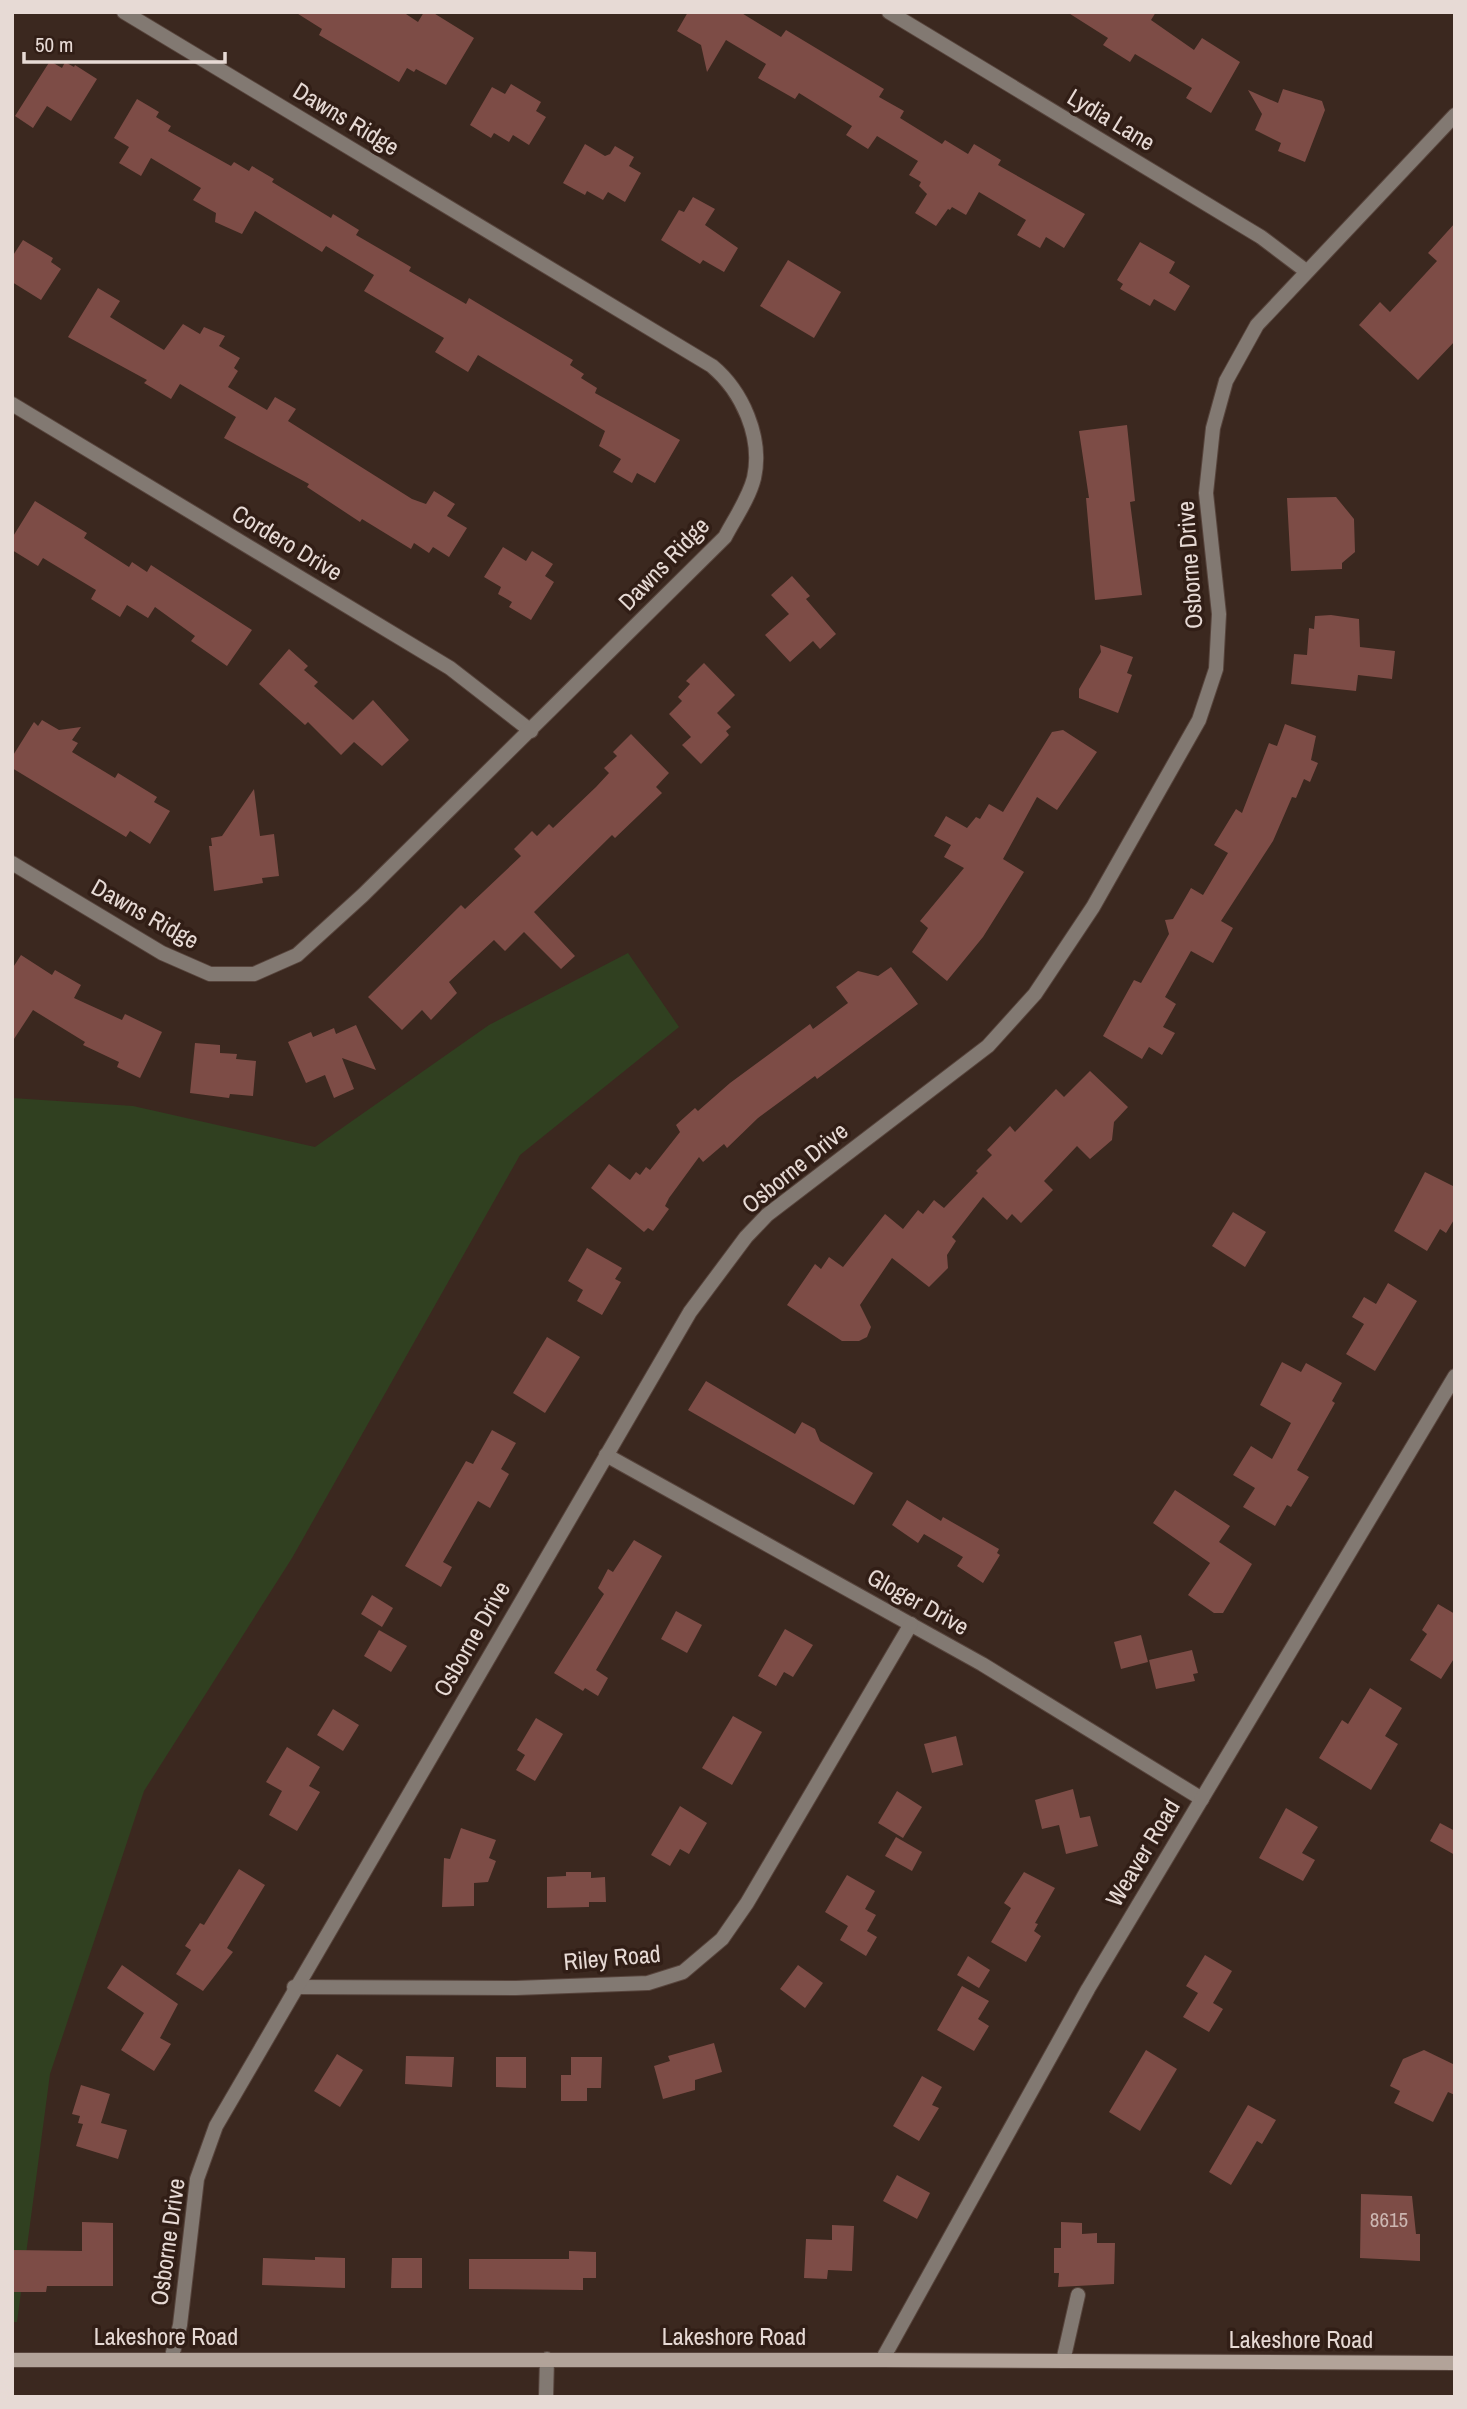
<svg xmlns="http://www.w3.org/2000/svg" width="1467" height="2409" viewBox="0 0 1467 2409" font-family="'Archivo Narrow',sans-serif">
<style>
.green{fill:#304020}
.building{fill:#7d4c46}
.lines{fill:none;stroke-linecap:round;stroke-linejoin:round}
.street-casing{stroke:#57443c;stroke-width:16}
.secondary-casing{stroke:#57443c;stroke-width:16}
.street{stroke:#827972;stroke-width:14}
.secondary{stroke:#b2a399;stroke-width:14}
.labels{text-anchor:middle;stroke-width:7;stroke-linejoin:round;paint-order:stroke}
.number-label{font-size:21px;fill:#ccb6b1}
.street-label{font-size:24px;fill:#e7dad5;stroke:#311e16}
</style>
<rect width="100%" height="100%" fill="#3b281f"/>
<!-- green -->
<polygon class="green" points="628,953 679,1027 520,1155 292,1558 144,1791 50,2074 17,2322 12,2322 12,1098 133,1106 315,1147 489,1025"/>
<!-- building -->
<g class="building">
<polygon points="295,12 403,12 418,22 424,12 432,12 474,38 446,85 416,69 414,72 407,68 399,82 319,35 322,29"/>
<polygon points="688,12 740,12 781,37 786,30 884,89 879,97 904,111 900,118 942,144 945,140 968,154 974,144 1001,160 998,165 1085,214 1064,248 1046,237 1040,248 1017,235 1026,220 979,192 966,215 952,207 950,210 948,209 936,226 915,213 927,194 919,186 921,182 909,175 918,161 877,136 868,149 846,135 852,126 799,93 795,99 758,78 766,64 726,40 707,72 701,45 677,31"/>
<polygon points="1067,12 1156,12 1151,20 1194,50 1202,38 1240,62 1211,113 1186,98 1192,88 1135,54 1130,62 1103,45 1108,38"/>
<polygon points="50,61 62,68 65,62 74,67 75,65 97,79 71,121 47,106 33,128 15,116"/>
<polygon points="511,84 541,102 536,111 546,117 529,145 513,135 509,142 494,133 491,138 470,125 492,87 505,94"/>
<polygon points="1283,89 1322,101 1325,110 1305,162 1278,151 1281,143 1255,130 1262,114 1248,90 1278,103"/>
<polygon points="137,99 159,112 156,117 171,126 168,131 231,166 234,162 249,171 252,166 274,179 272,182 331,218 333,214 359,230 356,235 411,267 409,271 466,304 469,298 573,360 570,365 584,374 581,378 597,388 595,393 680,440 655,483 637,473 632,483 613,472 621,459 599,446 605,431 478,355 468,372 435,352 444,338 364,291 374,275 326,246 322,252 255,211 242,234 215,222 216,213 193,200 201,188 151,158 141,176 119,163 129,147 114,138"/>
<polygon points="585,144 605,156 610,154 615,146 634,157 629,166 641,173 625,202 608,192 603,200 587,191 585,195 563,183"/>
<polygon points="693,197 715,209 705,225 738,248 724,272 703,260 700,264 661,240 679,210 684,212"/>
<polygon points="1455,223 1455,341 1418,380 1359,325 1380,302 1390,312 1437,261 1428,253"/>
<polygon points="23,240 53,258 51,262 61,269 41,300 12,282 12,257"/>
<polygon points="1140,242 1175,262 1169,273 1190,286 1175,311 1154,299 1150,306 1120,289 1123,284 1117,280"/>
<polygon points="788,260 841,292 814,338 760,306"/>
<polygon points="98,288 120,301 110,317 164,350 183,324 200,334 204,327 225,336 219,346 240,358 234,368 238,371 228,387 267,410 275,397 296,409 288,421 412,499 426,504 434,491 455,504 447,516 467,528 449,557 433,547 429,553 414,543 411,549 362,519 360,522 307,487 309,484 224,438 236,417 180,384 171,399 144,383 147,380 68,337"/>
<polygon points="1127,425 1135,501 1130,502 1142,595 1095,600 1086,498 1089,498 1079,431"/>
<polygon points="1336,497 1354,519 1355,552 1342,563 1342,569 1291,571 1287,498"/>
<polygon points="35,501 87,533 84,538 129,567 132,562 147,572 151,565 252,630 227,666 191,641 195,636 155,607 148,618 127,605 120,617 91,599 96,590 43,558 38,566 12,550 12,538"/>
<polygon points="503,547 526,561 532,551 553,564 545,576 554,582 531,620 509,607 512,602 498,594 501,587 484,577"/>
<polygon points="792,576 810,596 806,599 836,634 820,649 813,641 790,662 765,635 789,614 771,595"/>
<polygon points="1331,615 1359,619 1360,647 1395,651 1392,679 1358,675 1356,691 1291,684 1294,654 1307,655 1309,628 1314,629 1315,616"/>
<polygon points="1100,645 1133,657 1127,673 1132,675 1118,713 1079,698 1079,689 1101,652"/>
<polygon points="289,649 308,666 304,670 318,682 314,686 353,720 373,700 409,740 382,766 354,742 341,755 308,722 305,725 259,684"/>
<polygon points="704,663 735,695 717,713 731,727 726,731 729,735 701,764 682,745 691,737 669,714 682,701 678,697 690,684 686,681"/>
<polygon points="42,720 59,730 81,727 72,740 78,743 72,752 115,778 118,773 157,797 154,802 170,811 150,844 130,831 126,837 12,768 12,757 34,722 38,726"/>
<polygon points="1285,724 1316,736 1311,760 1318,763 1310,782 1304,779 1296,798 1292,797 1273,841 1221,921 1233,928 1213,963 1191,951 1165,997 1176,1004 1163,1027 1175,1033 1162,1055 1149,1047 1142,1059 1103,1036 1134,980 1141,983 1169,934 1165,920 1173,919 1191,888 1203,895 1228,853 1214,845 1236,809 1242,813 1269,743 1277,746"/>
<polygon points="1063,730 1097,752 1057,810 1037,797 1003,859 1024,872 983,937 947,981 912,952 928,928 920,921 964,868 944,857 951,845 934,836 946,816 967,828 976,817 980,819 989,804 1003,812 1052,732"/>
<polygon points="631,734 669,773 656,787 662,793 615,838 612,835 534,912 575,956 561,969 524,932 505,951 494,940 449,982 457,993 431,1020 422,1010 402,1030 368,997 461,905 465,909 521,856 514,849 532,831 537,836 549,824 553,828 596,787 609,773 604,768 617,756 613,752"/>
<polygon points="254,789 260,836 274,834 279,876 262,878 263,883 214,891 209,846 212,846 211,838 222,836"/>
<polygon points="21,955 52,975 55,970 81,985 74,998 122,1020 125,1014 162,1032 140,1078 117,1067 119,1062 83,1045 85,1042 33,1010 12,1042 12,969"/>
<polygon points="891,967 918,1004 817,1079 815,1076 758,1118 727,1148 724,1144 703,1162 699,1157 669,1198 665,1206 669,1209 653,1231 648,1228 644,1232 591,1188 609,1164 630,1180 636,1172 640,1175 646,1167 650,1170 680,1132 676,1125 695,1108 698,1111 730,1083 810,1024 813,1029 848,1003 836,987 858,971 878,976"/>
<polygon points="356,1025 376,1070 342,1058 354,1089 334,1098 325,1075 306,1083 288,1042 311,1032 313,1037 334,1028 336,1034"/>
<polygon points="195,1043 220,1045 220,1053 237,1054 236,1059 256,1061 253,1096 230,1094 229,1098 190,1093"/>
<polygon points="1090,1071 1128,1107 1114,1122 1112,1140 1090,1159 1077,1146 1044,1181 1053,1190 1021,1223 1012,1214 1007,1220 983,1197 952,1237 956,1241 947,1255 948,1268 929,1287 892,1258 860,1305 871,1327 867,1337 859,1341 842,1341 787,1305 815,1264 821,1269 829,1257 843,1267 885,1214 903,1229 918,1210 923,1214 934,1200 944,1208 978,1173 976,1171 992,1155 987,1150 1010,1126 1015,1132 1056,1089 1064,1097"/>
<polygon points="1425,1172 1455,1187 1455,1218 1446,1233 1440,1229 1427,1251 1394,1231"/>
<polygon points="1233,1212 1266,1232 1245,1267 1212,1246"/>
<polygon points="587,1248 622,1268 615,1279 621,1282 602,1315 577,1301 583,1290 568,1281"/>
<polygon points="1388,1283 1417,1301 1375,1371 1346,1354 1364,1324 1352,1317 1364,1297 1376,1304"/>
<polygon points="547,1337 580,1357 545,1413 513,1393"/>
<polygon points="1282,1362 1301,1372 1306,1363 1342,1383 1332,1401 1335,1403 1297,1470 1309,1477 1291,1507 1287,1505 1275,1526 1243,1507 1255,1488 1233,1475 1251,1446 1272,1459 1291,1423 1260,1405"/>
<polygon points="706,1381 795,1434 802,1422 815,1429 820,1441 873,1473 854,1505 688,1410"/>
<polygon points="492,1430 516,1443 501,1469 509,1474 490,1508 478,1501 443,1562 452,1567 441,1587 405,1566 466,1461 473,1464"/>
<polygon points="1175,1490 1230,1526 1219,1542 1252,1564 1223,1613 1214,1613 1188,1595 1210,1563 1153,1523"/>
<polygon points="907,1500 941,1521 943,1517 999,1549 997,1553 1000,1555 983,1583 957,1566 963,1557 924,1534 918,1543 892,1525"/>
<polygon points="634,1540 662,1556 596,1670 608,1678 598,1696 585,1688 583,1691 554,1673 604,1594 598,1588 608,1569 613,1572"/>
<polygon points="372,1595 393,1608 382,1627 361,1614"/>
<polygon points="1438,1604 1455,1614 1455,1657 1441,1679 1410,1660 1427,1634 1422,1630"/>
<polygon points="676,1611 702,1625 687,1653 661,1639"/>
<polygon points="785,1629 813,1645 793,1677 784,1672 776,1686 758,1676"/>
<polygon points="379,1630 407,1646 391,1672 364,1656"/>
<polygon points="1141,1635 1148,1662 1121,1669 1114,1642"/>
<polygon points="1192,1650 1198,1673 1193,1674 1195,1681 1156,1689 1149,1660"/>
<polygon points="1370,1688 1402,1708 1385,1736 1398,1744 1371,1790 1319,1758 1342,1720 1348,1724"/>
<polygon points="333,1709 359,1725 343,1751 317,1735"/>
<polygon points="733,1716 762,1732 732,1785 702,1768"/>
<polygon points="536,1718 563,1734 535,1781 516,1770 525,1755 517,1750"/>
<polygon points="956,1736 963,1765 932,1773 924,1744"/>
<polygon points="287,1747 320,1767 309,1786 320,1792 297,1831 269,1815 282,1791 266,1782"/>
<polygon points="1073,1789 1080,1818 1090,1816 1098,1846 1066,1854 1059,1825 1042,1829 1035,1800"/>
<polygon points="897,1791 922,1807 903,1838 878,1823"/>
<polygon points="680,1806 707,1823 689,1854 680,1849 670,1866 651,1855"/>
<polygon points="1286,1808 1318,1827 1302,1853 1315,1860 1303,1881 1259,1858"/>
<polygon points="1440,1823 1455,1831 1455,1855 1430,1841"/>
<polygon points="461,1828 496,1840 489,1858 496,1861 488,1882 474,1883 474,1906 442,1907 444,1858 450,1859"/>
<polygon points="896,1837 922,1852 912,1871 885,1856"/>
<polygon points="239,1869 265,1885 227,1948 233,1952 203,1991 176,1974 191,1950 185,1946 200,1923 204,1925"/>
<polygon points="566,1872 591,1872 591,1878 605,1877 606,1902 589,1902 589,1907 547,1908 547,1877 566,1876"/>
<polygon points="1024,1872 1055,1888 1035,1923 1038,1924 1034,1931 1041,1936 1026,1962 991,1942 1011,1908 1004,1903"/>
<polygon points="847,1875 875,1891 865,1909 876,1915 867,1931 877,1937 866,1956 840,1940 848,1926 825,1912"/>
<polygon points="1205,1955 1232,1971 1213,2003 1223,2009 1209,2032 1183,2017 1198,1993 1186,1986"/>
<polygon points="968,1956 990,1970 979,1988 957,1975"/>
<polygon points="122,1965 178,2004 160,2038 171,2044 154,2071 121,2050 144,2013 107,1988"/>
<polygon points="798,1965 823,1983 805,2008 780,1989"/>
<polygon points="962,1986 989,2001 978,2019 989,2026 974,2051 937,2030"/>
<polygon points="714,2043 722,2072 695,2080 695,2090 663,2099 654,2066 670,2061 668,2056"/>
<polygon points="1146,2050 1177,2069 1140,2131 1109,2112"/>
<polygon points="1424,2050 1455,2065 1455,2095 1448,2092 1433,2122 1394,2103 1400,2091 1390,2086 1403,2059"/>
<polygon points="337,2054 363,2070 340,2107 314,2091"/>
<polygon points="406,2056 454,2057 452,2087 405,2084"/>
<polygon points="496,2057 526,2057 526,2088 496,2087"/>
<polygon points="571,2057 602,2057 601,2088 587,2088 587,2101 561,2101 561,2075 571,2075"/>
<polygon points="922,2076 942,2087 932,2105 939,2108 919,2141 893,2126"/>
<polygon points="81,2085 110,2094 101,2123 127,2130 118,2159 76,2146 83,2124 78,2123 80,2116 72,2114"/>
<polygon points="1248,2105 1276,2120 1262,2144 1257,2141 1231,2185 1209,2172"/>
<polygon points="897,2175 930,2193 917,2219 883,2201"/>
<polygon points="1361,2194 1412,2196 1416,2234 1420,2234 1420,2261 1360,2258"/>
<polygon points="82,2222 113,2223 113,2286 47,2286 46,2292 12,2292 12,2250 82,2251"/>
<polygon points="1061,2222 1082,2223 1082,2234 1097,2233 1097,2243 1115,2243 1114,2284 1058,2287 1059,2273 1054,2273 1054,2248 1061,2248"/>
<polygon points="832,2225 854,2226 852,2271 828,2270 827,2279 804,2278 806,2239 832,2240"/>
<polygon points="569,2251 596,2252 596,2278 583,2278 583,2290 469,2289 469,2259 569,2259"/>
<polygon points="315,2257 345,2258 345,2288 262,2285 263,2258 315,2260"/>
<polygon points="392,2258 422,2258 422,2288 391,2288"/>
</g>
<g class="lines">
<!-- street casing -->
<g class="street-casing">
<g id="street">
<polyline points="889,12 1261,237 1306,271"/>
<polyline points="12,404 450,668 531,731"/>
<path d="M12 863 162 953 210 974H254L297 955 363 895 725 537C735 518 749 498 754 478 763 437 742 391 712 366L124 12"/>
<polyline points="606,1455 982,1664 1202,1799"/>
<polyline points="294,1987 516,1988 648,1983 683,1972 722,1939 747,1903 911,1624"/>
<polyline points="171,2360 180,2325 197,2179 216,2126 690,1312 746,1237 767,1215 988,1046 1035,994 1093,907 1199,720 1216,669 1219,614 1206,493 1213,428 1226,381 1257,325 1455,115"/>
<polyline points="882,2360 1088,1989 1455,1376"/>
<polyline points="1063,2361 1078,2295"/>
<polyline points="546,2397 547,2359"/>
</g>
</g>
<!-- secondary casing -->
<g class="secondary-casing">
<polyline id="secondary" points="12,2360 882,2360 1455,2363"/>
</g>
<!-- street -->
<use href="#street" class="street"/>
<!-- secondary -->
<use href="#secondary" class="secondary"/>
</g>
<g class="labels">
<!-- number labels -->
<g class="number-label">
<text x="1389" y="2227">8615</text>
</g>
<!-- street labels -->
<g class="street-label">
<text transform="translate(346 119) rotate(31)" y="8">Dawns Ridge</text>
<text transform="translate(1111 120) rotate(31)" y="8">Lydia Lane</text>
<text transform="translate(287 543) rotate(31)" y="8">Cordero Drive</text>
<text transform="translate(664 564) rotate(-46)" y="8">Dawns Ridge</text>
<text transform="translate(1190 565) rotate(-94)" y="8">Osborne Drive</text>
<text transform="translate(145 914) rotate(29)" y="8">Dawns Ridge</text>
<text transform="translate(795 1168) rotate(-39)" y="8">Osborne Drive</text>
<text transform="translate(918 1602) rotate(29)" y="8">Gloger Drive</text>
<text transform="translate(472 1639) rotate(-60)" y="8">Osborne Drive</text>
<text transform="translate(1143 1853) rotate(-59)" y="8">Weaver Road</text>
<text transform="translate(612 1958) rotate(-5)" y="8">Riley Road</text>
<text transform="translate(168 2242) rotate(-82)" y="8">Osborne Drive</text>
<text x="166" y="2345">Lakeshore Road</text>
<text x="734" y="2345">Lakeshore Road</text>
<text x="1301" y="2348">Lakeshore Road</text>
</g>
</g>
<!-- border -->
<rect width="1467" height="2409" fill="none" stroke="#e7dad5" stroke-width="28"/>
<!-- scale -->
<path d="M24 52v10h201v-10" fill="none" stroke="#e7dad5" stroke-width="3.5"/>
<text x="35" y="52" font-size="21" fill="#e7dad5" stroke="#311e16" stroke-width="5" paint-order="stroke">50 m</text>
</svg>
